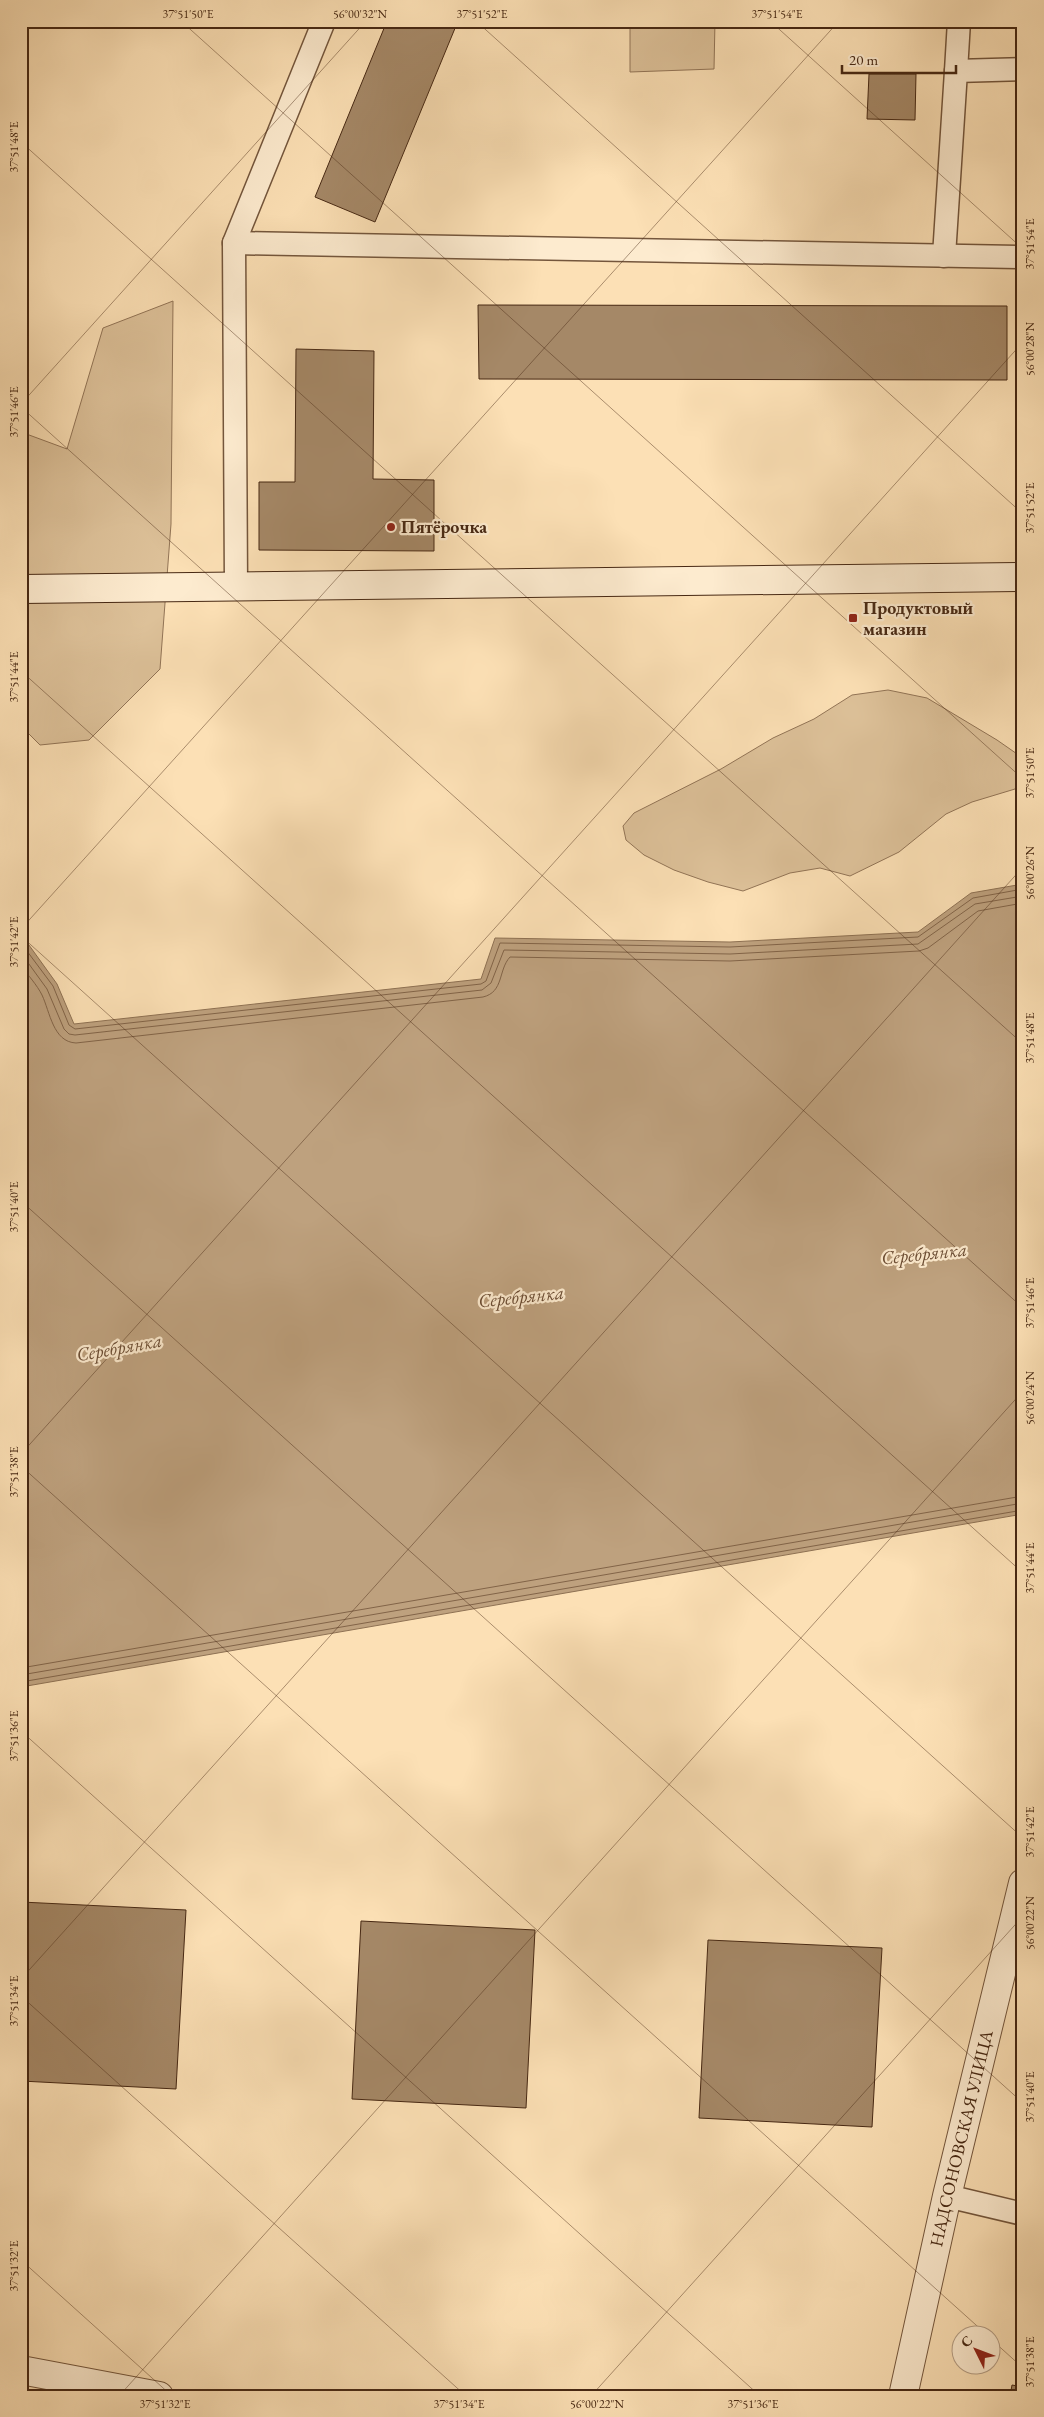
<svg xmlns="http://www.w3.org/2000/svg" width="1044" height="2417" viewBox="0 0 1044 2417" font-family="'EB Garamond',serif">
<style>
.green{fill:#ddc199;stroke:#927456}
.water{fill:#bea17e;stroke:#8e7153}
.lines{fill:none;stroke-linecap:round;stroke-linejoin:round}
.shore{stroke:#826448;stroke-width:1}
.building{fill:#a58867;stroke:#472813}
.lane-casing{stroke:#74563c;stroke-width:25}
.street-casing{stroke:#74563c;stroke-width:30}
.secondary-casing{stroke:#472813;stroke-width:30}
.lane{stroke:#fdebcf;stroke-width:22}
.street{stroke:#fdebcf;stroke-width:28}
.secondary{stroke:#fdebcf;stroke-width:28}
.ticks{fill:none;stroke:#472813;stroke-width:1;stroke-opacity:0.45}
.poi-dot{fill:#8f2418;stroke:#fdebcf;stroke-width:2}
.labels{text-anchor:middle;stroke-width:4.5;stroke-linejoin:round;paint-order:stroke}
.poi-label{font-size:18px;font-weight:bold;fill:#472813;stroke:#fdebcf;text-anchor:start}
.street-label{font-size:18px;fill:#472813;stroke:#fdebcf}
.water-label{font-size:19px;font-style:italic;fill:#6b4c33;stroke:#fdebcf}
.neatline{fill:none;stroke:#472813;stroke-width:2}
.ticks-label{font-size:12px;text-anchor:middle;fill:#472813}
</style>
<rect width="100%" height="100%" fill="#fce0b5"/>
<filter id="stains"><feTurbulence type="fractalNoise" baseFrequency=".004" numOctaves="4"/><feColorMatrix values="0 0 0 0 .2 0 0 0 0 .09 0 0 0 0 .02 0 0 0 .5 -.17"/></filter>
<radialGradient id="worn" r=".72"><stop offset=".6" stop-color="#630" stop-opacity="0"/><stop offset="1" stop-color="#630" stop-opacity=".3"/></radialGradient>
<!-- green -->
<g class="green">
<polygon points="630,21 715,21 714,69 630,72"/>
<polygon points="173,301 171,524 160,669 89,740 40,745 21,726 21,432 67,449 103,328"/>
<polygon points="888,690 927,698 997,740 1020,756 1023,765 1023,778 1015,789 972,802 946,814 899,852 850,876 820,868 790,873 743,891 708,882 674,870 644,855 626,840 623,826 634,813 721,769 773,738 814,719 852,695"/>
</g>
<!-- water -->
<polygon class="water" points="1023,884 1023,1514 21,1687 21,934 57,984 74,1024 481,979 495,938 730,942 918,932 971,893"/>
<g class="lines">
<!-- shore -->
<g class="shore">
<polyline points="21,943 53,986 69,1025 75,1029 481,984 486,981 500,943 730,947 918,937 973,898 1023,889"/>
<polyline points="21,953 47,989 64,1029 69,1034 75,1035 482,990 491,983 504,950 730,954 918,944 975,904 1023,896"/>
<path d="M21 966C28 975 37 985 42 995 50 1012 53 1042 76 1043L483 997C504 992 498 970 510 957L730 961 919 951 928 948 978 911 1023 903"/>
<polyline points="21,1668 1023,1496"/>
<polyline points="21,1675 1023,1503"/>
<polyline points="21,1682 1023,1510"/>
</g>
</g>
<!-- building -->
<g class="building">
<polygon points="387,21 458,21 375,222 315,197"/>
<polygon points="869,74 916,74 915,120 867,119"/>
<polygon points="478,305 1007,306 1007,380 479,379"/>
<polygon points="296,349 374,351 373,479 434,480 434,551 259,550 259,482 295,482"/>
<polygon points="21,1902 186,1910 176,2089 21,2081"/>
<polygon points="361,1921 535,1930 526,2108 352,2099"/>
<polygon points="708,1940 882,1948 872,2127 699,2118"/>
<polygon points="1012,2385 1023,2387 1023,2396 1010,2396"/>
</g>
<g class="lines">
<!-- lane casing -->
<g class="lane-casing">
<g id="lane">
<polyline points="956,71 959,21"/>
<polyline points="234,243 1023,257"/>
<polyline points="944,256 956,71 1023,69"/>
<polyline points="236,585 234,243 324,21"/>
<polyline points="947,2196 1023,2214"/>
</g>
</g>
<!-- street casing -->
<g class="street-casing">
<g id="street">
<polyline points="21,2370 159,2396"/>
<path id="s1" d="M903 2396 947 2196 1023 1883"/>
</g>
</g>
<!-- secondary casing -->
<g class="secondary-casing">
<polyline id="secondary" points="21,589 1023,577"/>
</g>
<!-- lane -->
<use href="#lane" class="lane"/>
<!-- street -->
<use href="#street" class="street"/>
<!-- secondary -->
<use href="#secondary" class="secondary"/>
</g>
<!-- ticks -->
<path class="ticks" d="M181 21 1023 779M476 21 1023 514M770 21 1023 249M21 142 1023 1044M21 404 366 21M21 407 1023 1308M21 671 1023 1573M21 929 839 21M21 936 1023 1838M21 1201 1023 2103M21 1454 1023 342M21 1466 986 2334M21 1731 760 2396M21 1979 1023 867M21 1996 466 2396M21 2260 172 2396M992 2340 1023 2368M119 2396 1023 1391M591 2396 1023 1916"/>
<!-- markers -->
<g class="poi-dot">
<circle cx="391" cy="527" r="5"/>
<rect x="848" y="613" width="10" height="10" rx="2.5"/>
</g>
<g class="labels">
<!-- poi labels -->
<g class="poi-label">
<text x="401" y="533">Пятёрочка</text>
<text x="863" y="614">Продуктовый<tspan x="863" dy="21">магазин</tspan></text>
</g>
<!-- street labels -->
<g class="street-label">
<text dy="6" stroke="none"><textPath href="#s1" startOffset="264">НАДСОНОВСКАЯ УЛИЦА</textPath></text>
</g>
<!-- water labels -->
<g class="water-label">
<text transform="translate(924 1253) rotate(-6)" y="7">Серебрянка</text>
<text transform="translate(521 1296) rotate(-6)" y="7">Серебрянка</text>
<text transform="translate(119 1347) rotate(-10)" y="7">Серебрянка</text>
</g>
</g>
<!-- margin -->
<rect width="1044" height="2417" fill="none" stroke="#fce0b5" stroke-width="55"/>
<!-- north arrow -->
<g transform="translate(976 2350) rotate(312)"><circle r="24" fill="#fdebcf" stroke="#b49d84"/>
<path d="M0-4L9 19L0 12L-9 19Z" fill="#8f2418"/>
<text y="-8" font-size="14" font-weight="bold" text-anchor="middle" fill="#472813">С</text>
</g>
<!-- scale -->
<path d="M842 65v8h114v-8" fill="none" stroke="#472813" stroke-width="2.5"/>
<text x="849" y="65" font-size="15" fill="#472813" stroke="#fdebcf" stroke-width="4" paint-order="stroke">20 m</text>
<rect x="28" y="28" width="988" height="2362" class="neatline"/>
<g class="ticks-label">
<text x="188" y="18">37°51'50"E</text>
<text x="360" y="18">56°00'32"N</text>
<text x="482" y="18">37°51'52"E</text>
<text x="777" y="18">37°51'54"E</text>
<text transform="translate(14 147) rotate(-90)" y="4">37°51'48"E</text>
<text transform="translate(1030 244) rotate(-90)" y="4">37°51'54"E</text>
<text transform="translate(1030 349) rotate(-90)" y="4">56°00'28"N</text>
<text transform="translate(14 412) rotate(-90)" y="4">37°51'46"E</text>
<text transform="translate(1030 508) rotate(-90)" y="4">37°51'52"E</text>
<text transform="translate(14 677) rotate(-90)" y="4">37°51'44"E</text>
<text transform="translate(1030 773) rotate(-90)" y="4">37°51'50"E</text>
<text transform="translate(1030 873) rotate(-90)" y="4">56°00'26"N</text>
<text transform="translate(14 942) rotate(-90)" y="4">37°51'42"E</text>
<text transform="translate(1030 1038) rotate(-90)" y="4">37°51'48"E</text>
<text transform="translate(14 1207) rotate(-90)" y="4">37°51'40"E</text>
<text transform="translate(1030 1303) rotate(-90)" y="4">37°51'46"E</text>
<text transform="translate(1030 1398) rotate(-90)" y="4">56°00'24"N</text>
<text transform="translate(14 1472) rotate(-90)" y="4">37°51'38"E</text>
<text transform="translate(1030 1568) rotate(-90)" y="4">37°51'44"E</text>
<text transform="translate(14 1736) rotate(-90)" y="4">37°51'36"E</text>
<text transform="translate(1030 1832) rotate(-90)" y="4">37°51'42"E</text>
<text transform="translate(1030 1923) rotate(-90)" y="4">56°00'22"N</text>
<text transform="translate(14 2001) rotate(-90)" y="4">37°51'34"E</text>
<text transform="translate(1030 2097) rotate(-90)" y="4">37°51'40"E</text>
<text transform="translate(14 2266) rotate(-90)" y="4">37°51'32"E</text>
<text transform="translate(1030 2362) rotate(-90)" y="4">37°51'38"E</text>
<text x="165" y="2408">37°51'32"E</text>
<text x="459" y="2408">37°51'34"E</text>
<text x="597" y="2408">56°00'22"N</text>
<text x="753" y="2408">37°51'36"E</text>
</g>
<rect width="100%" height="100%" filter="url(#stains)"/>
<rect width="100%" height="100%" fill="url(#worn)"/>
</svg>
